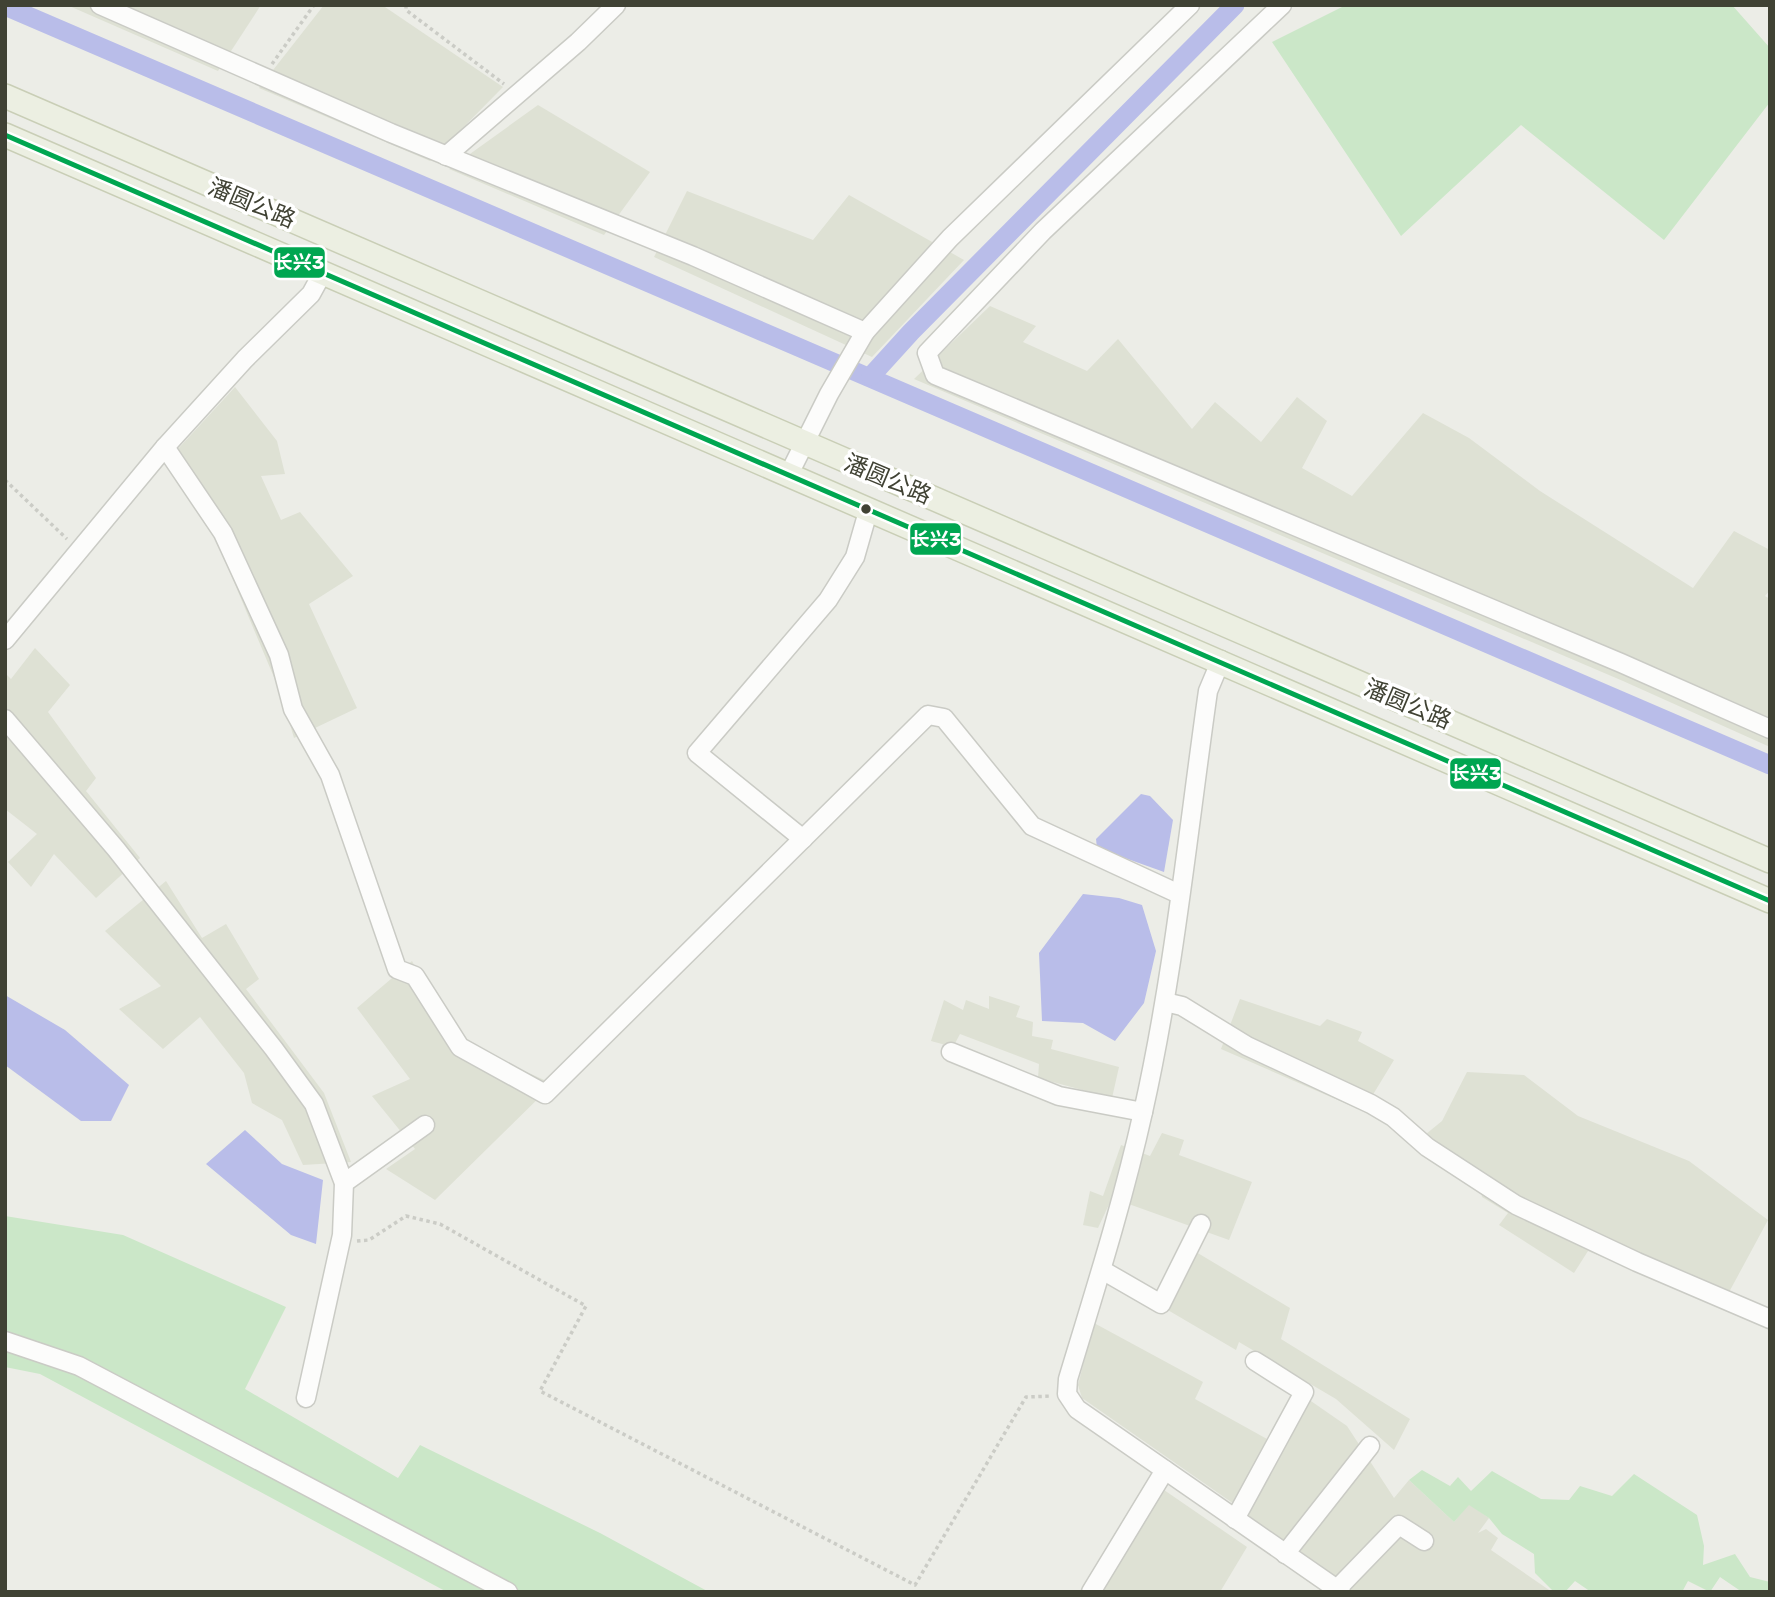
<svg xmlns="http://www.w3.org/2000/svg" width="1775" height="1597" viewBox="0 0 1775 1597" font-family="Rubik,'Noto Sans SC',sans-serif">
<style>
.residential{fill:#dee1d4}
.green{fill:#cbe7c8}
.water{fill:#b9bde9}
.lines{fill:none;stroke-linecap:round;stroke-linejoin:round}
.canal{stroke:#b9bde9;stroke-width:19}
.minor-casing{stroke:#cacbc5;stroke-width:21}
.major-casing{stroke:#c9ceb6;stroke-width:26}
.path{stroke:#cbccc6;stroke-width:3.5;stroke-dasharray:3.5 3.5;stroke-linecap:butt}
.minor{stroke:#fcfcfb;stroke-width:18}
.major{stroke:#ecefe2;stroke-width:23}
.bus-1-casing{stroke:#fff;stroke-width:10}
.bus-1{stroke:#00a651;stroke-width:5}
.bus-dot{fill:#404234;stroke:#fff;stroke-width:2.5}
.labels{text-anchor:middle;stroke-width:7;stroke-linejoin:round;paint-order:stroke}
.street-label{font-size:23px;fill:#404234;stroke:#fff}
.line-badge{stroke:#fff;stroke-width:2.5}
.badge-label{font-size:19px;text-anchor:middle;font-weight:bold;fill:#fff}
</style>
<rect width="100%" height="100%" fill="#ecede7"/>
<!-- residential -->
<g class="residential">
<polygon points="67,5 261,5 218,71"/>
<polygon points="324,5 382,5 503,87 430,161 259,88"/>
<polygon points="538,105 650,172 604,235 449,169"/>
<polygon points="687,191 813,240 849,195 964,260 872,357 654,257"/>
<polygon points="990,306 1036,326 1023,342 1087,371 1118,339 1192,429 1215,402 1261,442 1297,397 1327,421 1302,468 1352,496 1423,413 1469,438 1540,491 1693,588 1734,531 1770,550 1770,590 1765,596 1770,599 1770,747 1623,681 914,379"/>
<polygon points="235,387 277,441 285,474 261,476 281,520 300,512 353,576 309,604 357,708 294,738 281,694 218,544 165,463"/>
<polygon points="35,648 70,685 48,712 96,778 86,791 140,858 96,898 54,854 31,887 8,862 37,834 5,809 5,673 11,679"/>
<polygon points="166,881 202,938 226,924 259,979 246,989 324,1093 351,1162 303,1165 282,1120 252,1103 244,1073 200,1017 163,1049 119,1009 161,986 105,931"/>
<polygon points="412,961 452,1038 553,1084 435,1200 386,1169 415,1149 372,1096 410,1079 357,1008"/>
<polygon points="989,996 1020,1006 1016,1017 1033,1022 1032,1036 1053,1040 1051,1049 1119,1067 1112,1098 1038,1078 1039,1064 960,1034 953,1047 931,1041 944,1000 963,1010 966,1000 989,1009"/>
<polygon points="1240,999 1320,1026 1327,1019 1362,1032 1358,1041 1394,1060 1363,1111 1221,1049"/>
<polygon points="1467,1072 1524,1075 1578,1116 1689,1161 1768,1220 1721,1307 1588,1251 1574,1273 1499,1225 1508,1213 1482,1197 1477,1171 1426,1134 1442,1121"/>
<polygon points="1162,1133 1184,1140 1179,1155 1252,1182 1229,1240 1112,1198 1098,1228 1083,1225 1090,1191 1103,1196 1121,1145 1150,1156"/>
<polygon points="1196,1252 1290,1308 1281,1339 1410,1419 1394,1450 1336,1399 1239,1342 1236,1350 1166,1309"/>
<polygon points="1094,1323 1203,1382 1195,1399 1267,1439 1234,1504 1082,1398 1078,1385"/>
<polygon points="1308,1399 1347,1426 1394,1498 1409,1480 1454,1522 1469,1504 1489,1518 1478,1533 1486,1529 1498,1538 1491,1550 1552,1592 1323,1592 1236,1531"/>
<polygon points="1164,1490 1247,1547 1220,1592 1100,1592"/>
</g>
<!-- green -->
<g class="green">
<polygon points="1346,5 1732,5 1770,48 1770,102 1664,240 1521,125 1401,236 1272,42"/>
<polygon points="5,1216 123,1235 286,1307 245,1389 398,1478 420,1445 600,1533 709,1592 447,1592 40,1374 5,1367"/>
<polygon points="1422,1470 1450,1486 1458,1477 1471,1491 1492,1471 1541,1499 1569,1500 1580,1486 1612,1496 1634,1474 1697,1515 1704,1546 1703,1565 1735,1554 1750,1577 1770,1582 1770,1592 1742,1592 1720,1577 1710,1592 1688,1581 1682,1592 1591,1592 1575,1581 1565,1592 1554,1592 1535,1573 1534,1554 1502,1534 1489,1518 1469,1505 1454,1522 1409,1480"/>
</g>
<!-- water -->
<g class="water">
<polygon points="1141,794 1150,796 1173,820 1164,872 1097,848 1096,839"/>
<polygon points="1083,894 1119,898 1142,905 1156,951 1144,1003 1115,1041 1083,1023 1042,1021 1039,953"/>
<polygon points="5,995 65,1030 129,1085 111,1121 81,1121 5,1065"/>
<polygon points="245,1130 282,1164 323,1180 316,1244 291,1235 206,1164"/>
</g>
<g class="lines">
<!-- canal -->
<g class="canal">
<polyline points="5,6 1770,765"/>
<polyline points="871,376 911,332 1235,5"/>
</g>
<!-- minor casing -->
<g class="minor-casing">
<g id="minor">
<polyline points="100,5 391,133 693,256 865,332 829,394 789,474"/>
<polyline points="1282,5 1043,231 927,353 935,375 1621,663 1770,729"/>
<polyline points="446,156 578,42 616,5"/>
<polyline points="865,332 950,238 1190,5"/>
<polyline points="165,447 223,533 279,655 293,709 330,775 397,969 415,976 460,1047 545,1094 928,715 944,718 1032,826 1179,894"/>
<polyline points="5,640 165,447 245,359 311,294 323,272"/>
<path d="M1221 660 1208 691C1188 831 1174 974 1143 1112 1123 1202 1095 1290 1068 1379L1067 1394 1077 1409 1341 1592"/>
<polyline points="5,719 116,849 274,1049 314,1104 344,1183 342,1235 306,1398"/>
<polyline points="803,839 697,753 828,600 855,557 869,508"/>
<polyline points="1165,1002 1182,1006 1247,1046 1371,1104 1393,1117 1427,1147 1516,1205 1637,1262 1770,1319"/>
<polyline points="951,1052 1059,1096 1143,1112"/>
<polyline points="344,1183 425,1125"/>
<polyline points="1102,1270 1161,1304 1201,1224"/>
<polyline points="5,1341 79,1366 508,1592"/>
<polyline points="1235,1519 1304,1392 1255,1361"/>
<polyline points="1285,1554 1370,1446"/>
<polyline points="1337,1589 1399,1525 1424,1541"/>
<polyline points="1091,1592 1165,1470"/>
</g>
</g>
<!-- major casing -->
<g class="major-casing">
<g id="major">
<polyline points="5,96 1770,861"/>
<polyline points="5,135 1770,901"/>
</g>
</g>
<!-- path -->
<g class="path">
<polyline points="406,5 406,10 504,84"/>
<polyline points="272,64 314,5"/>
<polyline points="5,480 67,539"/>
<polyline points="357,1241 369,1240 406,1216 440,1224 586,1306 540,1391 915,1585 1026,1397 1052,1396"/>
</g>
<!-- minor -->
<use href="#minor" class="minor"/>
<!-- major -->
<use href="#major" class="major"/>
<!-- bus-1 casing -->
<g class="bus-1-casing">
<polyline id="bus-1" points="5,135 1770,901"/>
</g>
<!-- bus-1 -->
<use href="#bus-1" class="bus-1"/>
</g>
<!-- markers -->
<circle class="bus-dot" cx="866" cy="509" r="6"/>
<g class="labels">
<!-- street labels -->
<g class="street-label">
<text transform="translate(252 203) rotate(23)" y="8">潘圆公路</text>
<text transform="translate(888 479) rotate(23)" y="8">潘圆公路</text>
<text transform="translate(1408 704) rotate(23)" y="8">潘圆公路</text>
</g>
</g>
<g class="line-badge">
<rect x="273" y="246" width="53" height="33" rx="7" fill="#00a651"/>
<rect x="909" y="522" width="53" height="34" rx="7" fill="#00a651"/>
<rect x="1449" y="757" width="53" height="33" rx="7" fill="#00a651"/>
</g>
<g class="badge-label">
<text x="299" y="269">长兴3</text>
<text x="936" y="546">长兴3</text>
<text x="1476" y="780">长兴3</text>
</g>
<!-- border -->
<rect width="1775" height="1597" fill="none" stroke="#404234" stroke-width="14"/>
</svg>
